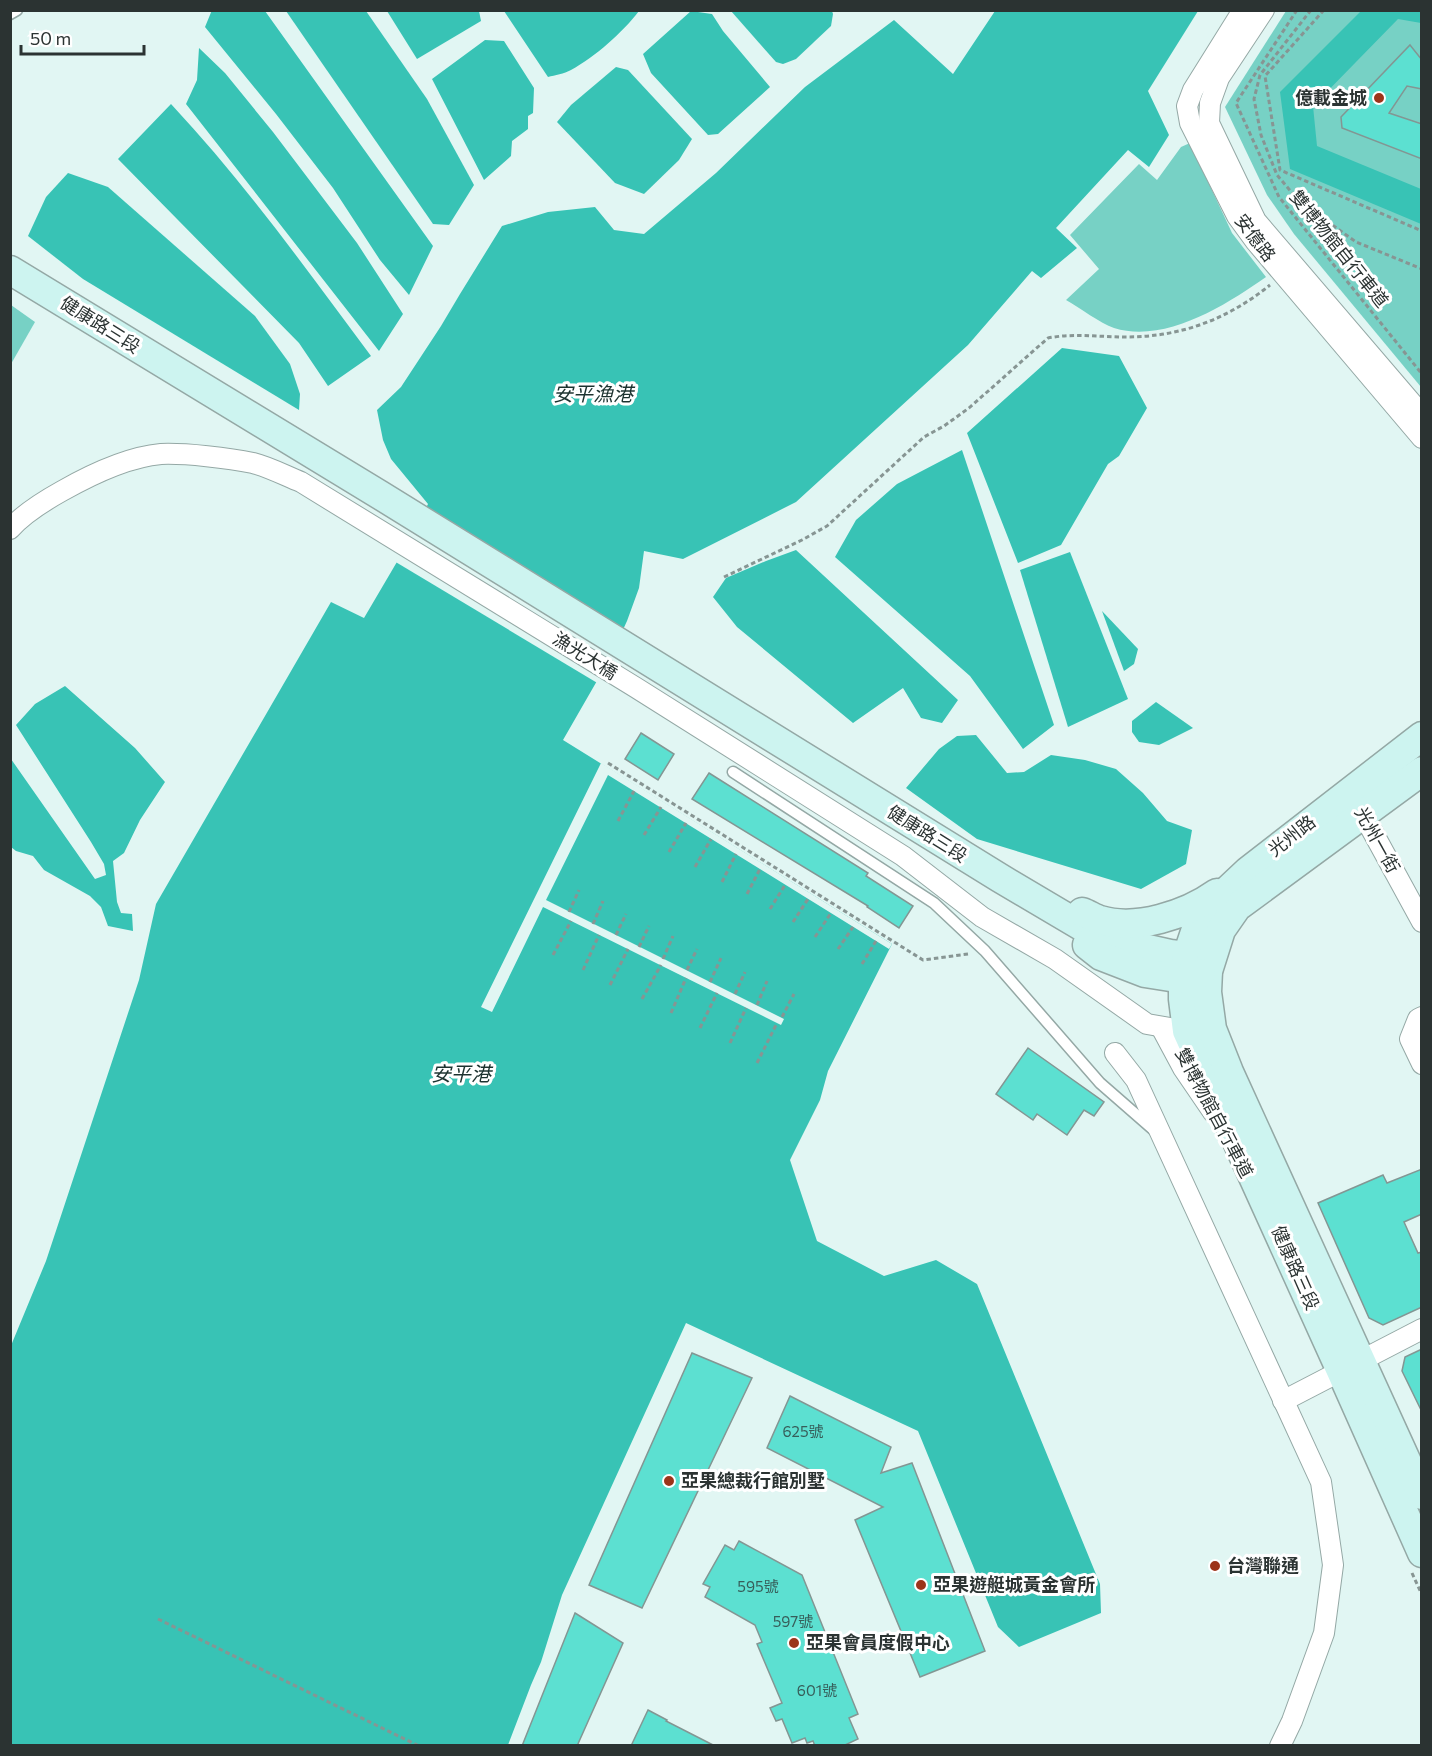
<svg xmlns="http://www.w3.org/2000/svg" width="1432" height="1756" viewBox="0 0 1432 1756" font-family="Commissioner,'Noto Sans TC',sans-serif">
<style>
.green{fill:#77d1c5}
.water{fill:#38c3b5}
.pier{fill:#e1f6f3}
.building{fill:#5ce0d1;stroke:#839693;stroke-width:1.5}
.lines{fill:none;stroke-linecap:round;stroke-linejoin:round}
.lane-casing{stroke:#94a8a5;stroke-width:13}
.street-casing{stroke:#94a8a5;stroke-width:22}
.secondary-casing{stroke:#94a8a5;stroke-width:31}
.path{stroke:#879593;stroke-width:3;stroke-dasharray:4.5 3;stroke-linecap:butt}
.lane{stroke:#fff;stroke-width:10}
.street{stroke:#fff;stroke-width:20}
.secondary{stroke:#cdf4f0;stroke-width:28}
.poi-dot{fill:#9c341a;stroke:#fff;stroke-width:2}
.labels{text-anchor:middle;stroke-width:6;stroke-linejoin:round;paint-order:stroke}
.number-label{font-size:15px;fill:#375e5a}
.poi-label{font-size:18px;font-weight:bold;fill:#2b3332;stroke:#fff;text-anchor:start}
.street-label{font-size:18px;fill:#2b3332;stroke:#fff}
.water-label{font-size:20px;font-style:italic;fill:#1c322f;stroke:#fff}
</style>
<rect width="100%" height="100%" fill="#e1f6f3"/>
<!-- green -->
<g class="green">
<polygon points="1286,11 1421,11 1421,387 1294,234 1267,195 1225,107"/>
<path d="M1190 143 1232 233 1266 277C1226 305 1165 344 1114 328 1100 323 1080 308 1066 300L1099 269 1070 235 1139 164 1157 180 1181 147Z"/>
<polygon points="11,305 35,322 11,364"/>
</g>
<!-- water -->
<g class="water">
<polygon points="212,10 265,11 433,246 409,295 380,260 333,188 276,114 205,27"/>
<polygon points="286,11 366,11 427,99 474,185 449,225 433,224"/>
<polygon points="387,11 479,11 481,21 417,59"/>
<path d="M504 11H639C623 32 595 57 571 70 564 74 555 75 548 77Z"/>
<polygon points="691,11 712,14 723,31 770,87 718,134 708,135 651,73 643,54"/>
<polygon points="832,11 833,14 831,26 796,59 783,64 776,62 731,11"/>
<polygon points="995,11 1198,11 1148,91 1169,135 1149,167 1128,150 1056,228 1077,248 1041,278 1032,271 968,345 796,502 683,559 644,551 639,588 627,621 609,660 563,740 892,944 828,1071 820,1100 790,1160 817,1241 884,1276 936,1260 977,1284 1100,1584 1101,1613 1019,1647 998,1627 918,1431 686,1323 562,1595 541,1662 531,1685 508,1745 11,1745 10,1348 46,1261 139,980 156,904 331,602 364,618 411,538 428,504 391,459 383,440 377,410 401,387 441,326 460,294 502,226 548,212 595,207 614,230 644,234 716,173 805,87 894,20 953,74"/>
<polygon points="1361,11 1421,11 1421,23 1398,19 1313,106 1317,146 1421,189 1421,224 1290,169 1280,92"/>
<polygon points="485,40 504,41 534,88 533,113 528,116 528,129 512,141 511,156 484,180 432,79"/>
<polygon points="199,48 225,73 273,132 357,243 403,314 379,351 186,104 197,80"/>
<polygon points="616,67 628,70 692,139 679,160 644,194 615,183 557,122 571,105"/>
<path d="M171 104C244 182 307 270 371 356L328 386 299 343 118 159Z"/>
<polygon points="68,173 108,187 255,316 290,364 300,394 299,410 83,279 28,236 46,197"/>
<polygon points="1062,348 1119,356 1147,408 1119,456 1108,464 1061,545 1018,563 967,433"/>
<polygon points="962,450 1054,725 1023,749 970,676 835,557 856,520 897,484"/>
<polygon points="796,550 958,700 942,723 921,718 903,688 853,723 737,627 713,597 726,578 766,561"/>
<polygon points="1070,552 1128,699 1068,727 1020,570"/>
<polygon points="1102,611 1138,649 1134,664 1124,671"/>
<polygon points="65,686 135,748 165,782 140,820 124,853 113,861 117,902 121,913 132,914 133,931 108,926 101,907 90,896 44,870 33,856 16,851 11,847 11,759 95,879 106,875 104,864 91,842 16,725 35,704"/>
<polygon points="1156,702 1193,728 1159,745 1139,742 1132,732 1132,721"/>
<polygon points="976,735 1007,773 1024,772 1051,755 1085,760 1116,769 1143,793 1167,821 1192,830 1186,864 1141,889 977,839 906,788 939,749 957,736"/>
</g>
<!-- pier -->
<g class="pier">
<polygon points="423,508 624,633 612,661 599,684 394,561"/>
<polygon points="601,763 892,944 889,949 608,775 546,900 784,1019 781,1025 543,907 492,1012 481,1007"/>
</g>
<!-- building -->
<g class="building">
<polygon points="1410,45 1422,60 1422,89 1407,86 1389,113 1422,124 1422,159 1342,128 1341,117"/>
<polygon points="641,733 674,754 658,780 625,759"/>
<polygon points="709,773 868,873 866,876 913,906 899,928 867,907 868,906 692,799"/>
<polygon points="1028,1048 1104,1102 1094,1116 1084,1110 1067,1135 1037,1114 1033,1120 996,1094"/>
<polygon points="1422,1169 1422,1214 1404,1222 1418,1253 1422,1252 1422,1307 1383,1325 1369,1318 1318,1203 1383,1175 1387,1183"/>
<polygon points="1422,1349 1422,1412 1402,1371 1405,1357"/>
<polygon points="692,1353 752,1378 642,1608 589,1585"/>
<polygon points="790,1396 891,1447 881,1473 912,1463 985,1651 920,1677 855,1520 883,1507 767,1448"/>
<polygon points="739,1541 802,1575 858,1714 849,1718 858,1739 843,1746 815,1746 813,1741 807,1743 805,1738 792,1743 782,1719 776,1721 770,1708 782,1703 757,1644 762,1642 755,1625 705,1597 710,1587 703,1584 725,1545 734,1550"/>
<polygon points="575,1613 623,1643 577,1746 522,1746"/>
<polygon points="648,1710 667,1720 666,1721 715,1746 631,1746"/>
</g>
<g class="lines">
<!-- lane casing -->
<g class="lane-casing">
<g id="lane">
<polyline points="10,14 17,10"/>
<polyline points="733,772 934,903 985,951 1100,1083 1155,1131"/>
</g>
</g>
<!-- street casing -->
<g class="street-casing">
<g id="street">
<polyline points="1243,10 1193,90 1187,106 1190,123 1237,216 1256,242 1422,438"/>
<polyline points="1264,10 1219,78 1210,103 1209,123 1256,221 1422,415"/>
<path d="M10 529C24 513 44 501 62 491 92 474 127 457 161 454 185 453 229 458 253 463 269 467 286 476 301 482L635 687 903 856 982 917 1055 959 1147 1024 1187 1031"/>
<polyline points="1358,805 1422,922"/>
<polyline points="1422,1017 1418,1019 1410,1039 1422,1064"/>
<polyline points="1161,1027 1183,1068 1213,1112"/>
<polyline points="1115,1053 1136,1080 1321,1482 1333,1565 1324,1633 1292,1721 1280,1746"/>
<polyline points="1283,1401 1422,1329"/>
</g>
</g>
<!-- secondary casing -->
<g class="secondary-casing">
<g id="secondary">
<polyline points="10,270 380,495 1000,878 1103,939 1170,954 1187,956 1208,971"/>
<polyline points="1422,736 1248,871 1214,903 1198,923 1187,956 1183,979 1183,999 1187,1031 1341,1371 1422,1553"/>
<polyline points="1422,771 1237,907 1221,930 1208,971 1207,992 1212,1029 1229,1072 1422,1495"/>
<path d="M1082 912C1088 914 1094 918 1100 920 1136 931 1186 915 1217 893"/>
<polyline points="1087,945 1101,956 1145,973 1183,979 1201,973"/>
</g>
</g>
<!-- path -->
<g class="path">
<polyline points="1297,10 1236,103 1279,197 1422,374"/>
<polyline points="1311,10 1260,75 1254,99 1261,135 1277,175 1299,201 1356,242 1422,269"/>
<polyline points="1324,10 1265,76 1280,170 1422,231"/>
<path d="M724 577 802 540 827 526 924 437 944 426 969 408 1048 338C1074 333 1100 337 1126 337 1181 337 1228 319 1270 285"/>
<polyline points="608,763 923,960 968,954"/>
<polyline points="618,821 634,791"/>
<polyline points="644,835 661,807"/>
<polyline points="669,852 686,823"/>
<polyline points="695,867 711,839"/>
<polyline points="722,882 736,854"/>
<polyline points="747,894 760,869"/>
<polyline points="770,909 785,885"/>
<polyline points="569,912 579,890"/>
<polyline points="793,922 808,899"/>
<polyline points="593,924 603,901"/>
<polyline points="616,935 626,914"/>
<polyline points="815,937 831,913"/>
<polyline points="639,947 649,926"/>
<polyline points="838,949 853,927"/>
<polyline points="553,955 571,921"/>
<polyline points="663,959 673,936"/>
<polyline points="862,964 876,941"/>
<polyline points="583,970 599,935"/>
<polyline points="687,970 697,949"/>
<polyline points="710,982 721,958"/>
<polyline points="610,985 628,949"/>
<polyline points="735,994 745,972"/>
<polyline points="642,999 661,965"/>
<polyline points="757,1005 767,981"/>
<polyline points="671,1013 686,978"/>
<polyline points="782,1017 794,994"/>
<polyline points="700,1028 717,993"/>
<polyline points="730,1043 746,1008"/>
<polyline points="757,1063 777,1023"/>
<polyline points="1412,1573 1422,1595"/>
<polyline points="158,1619 419,1746"/>
</g>
<!-- lane -->
<use href="#lane" class="lane"/>
<!-- street -->
<use href="#street" class="street"/>
<!-- secondary -->
<use href="#secondary" class="secondary"/>
</g>
<!-- markers -->
<g class="poi-dot">
<circle cx="1379" cy="98" r="6"/>
<circle cx="669" cy="1481" r="6"/>
<circle cx="1215" cy="1566" r="6"/>
<circle cx="921" cy="1585" r="6"/>
<circle cx="794" cy="1643" r="6"/>
</g>
<g class="labels">
<!-- number labels -->
<g class="number-label">
<text x="803" y="1437">625號</text>
<text x="758" y="1592">595號</text>
<text x="793" y="1627">597號</text>
<text x="817" y="1696">601號</text>
</g>
<!-- poi labels -->
<g class="poi-label">
<text x="1367" y="104" text-anchor="end">億載金城</text>
<text x="681" y="1487">亞果總裁行館別墅</text>
<text x="1227" y="1572">台灣聯通</text>
<text x="933" y="1591">亞果遊艇城黃金會所</text>
<text x="806" y="1649">亞果會員度假中心</text>
</g>
<!-- street labels -->
<g class="street-label">
<text transform="translate(1255 238) rotate(53)" y="6">安億路</text>
<text transform="translate(1339 249) rotate(51)" y="6">雙博物館自行車道</text>
<text transform="translate(100 325) rotate(32)" y="6">健康路三段</text>
<text transform="translate(585 656) rotate(32)" y="6">漁光大橋</text>
<text transform="translate(927 834) rotate(32)" y="6">健康路三段</text>
<text transform="translate(1292 836) rotate(-38)" y="6">光州路</text>
<text transform="translate(1377 840) rotate(61)" y="6">光州一街</text>
<text transform="translate(1214 1113) rotate(62)" y="6">雙博物館自行車道</text>
<text transform="translate(1295 1268) rotate(66)" y="6">健康路三段</text>
</g>
<!-- water labels -->
<g class="water-label">
<text x="593" y="401">安平漁港</text>
<text x="461" y="1081">安平港</text>
</g>
</g>
<!-- border -->
<rect width="1432" height="1756" fill="none" stroke="#2b3332" stroke-width="24"/>
<!-- scale -->
<path d="M21 45v9h123v-9" fill="none" stroke="#2b3332" stroke-width="3"/>
<text x="30" y="45" font-size="18" fill="#2b3332" stroke="#ffffff" stroke-width="4.5" paint-order="stroke">50 m</text>
</svg>
